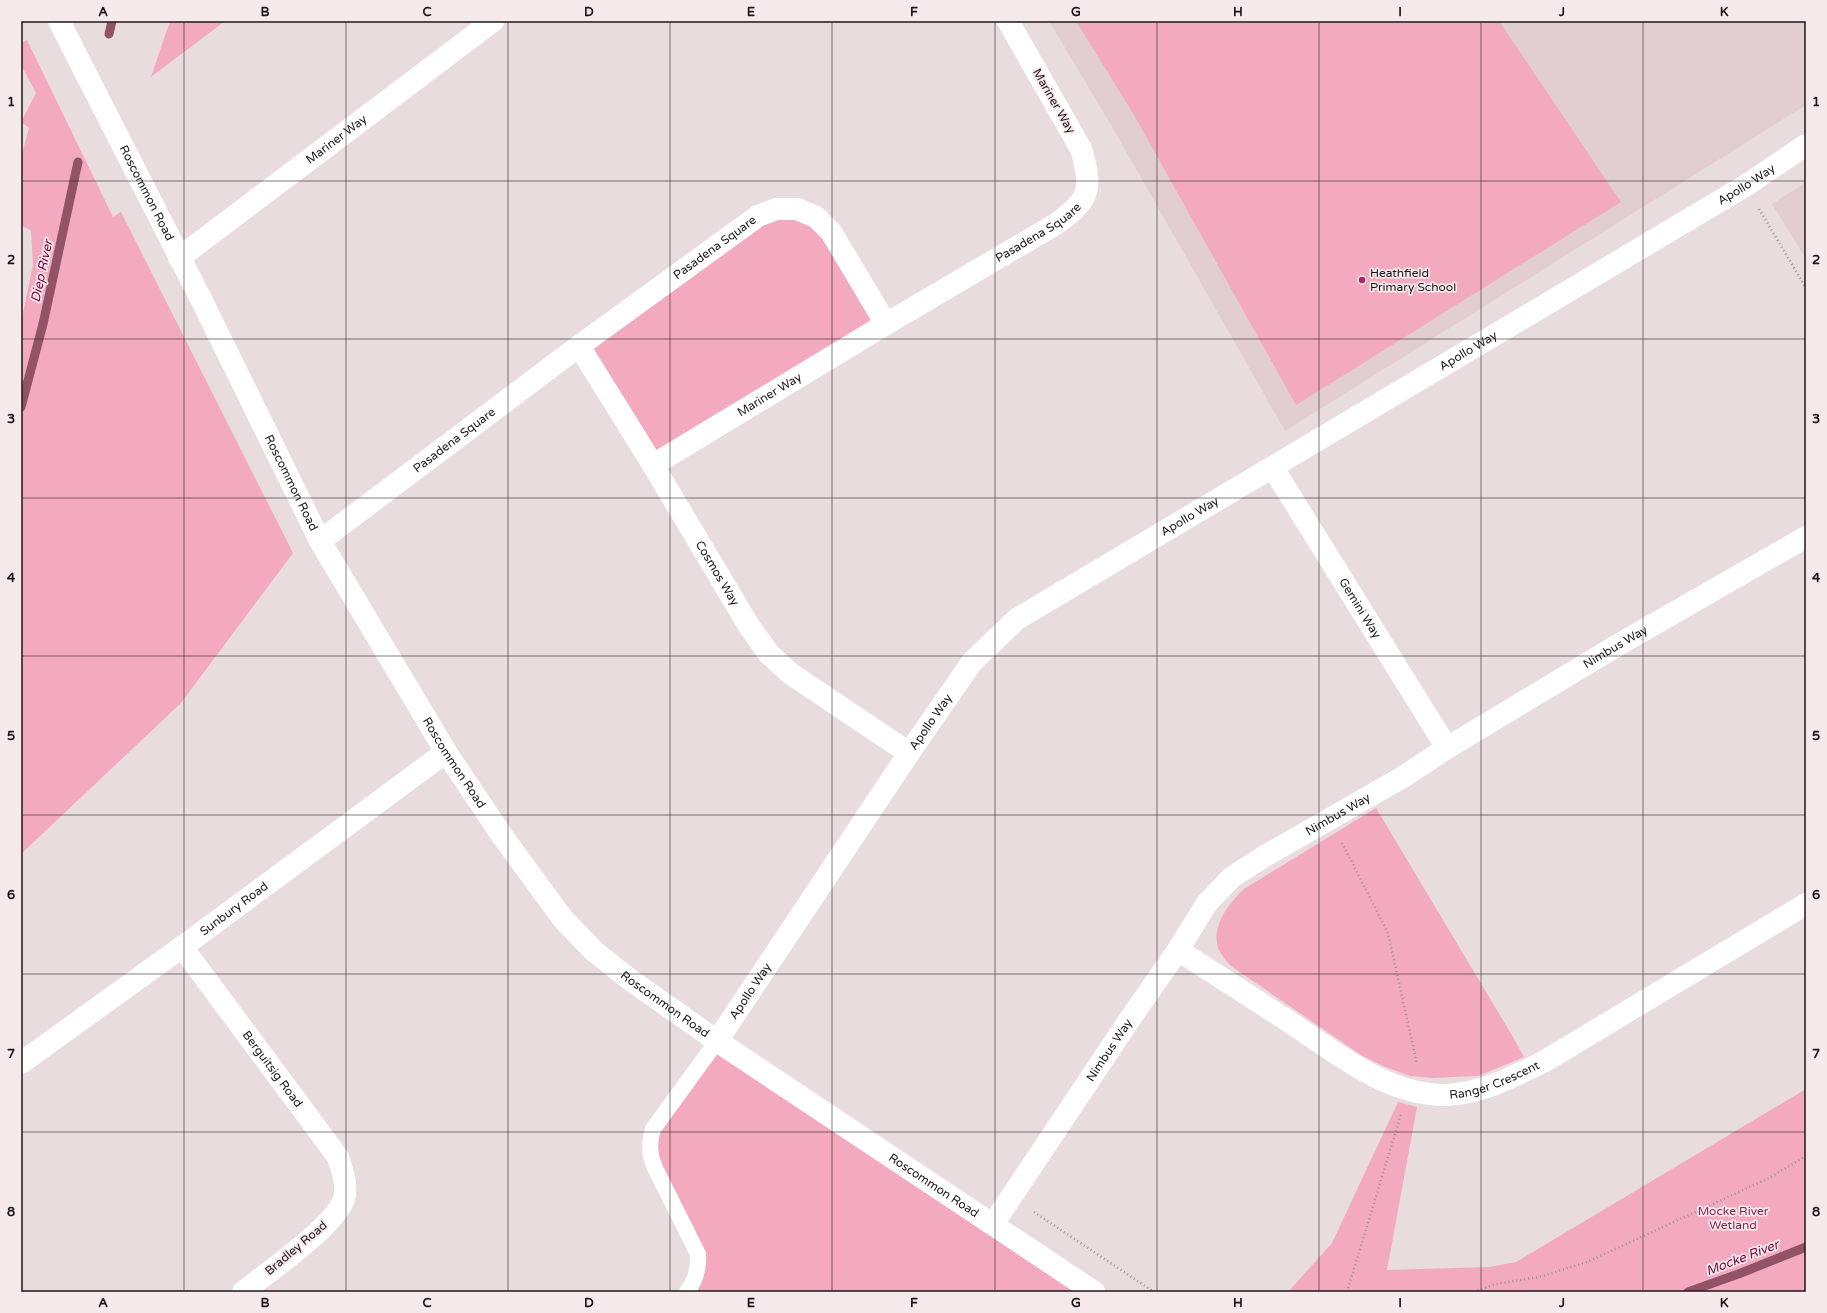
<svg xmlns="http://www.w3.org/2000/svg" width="1827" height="1313" viewBox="0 0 1827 1313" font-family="'Varela Round',sans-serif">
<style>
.built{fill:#e2cdd3}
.green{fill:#f3aabf}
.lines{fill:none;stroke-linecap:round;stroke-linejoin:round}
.stream{stroke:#925268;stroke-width:9}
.path{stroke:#9b9294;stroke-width:2.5;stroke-dasharray:1 3;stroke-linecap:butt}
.service{stroke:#fff;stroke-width:16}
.minor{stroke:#fff;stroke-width:22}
.tertiary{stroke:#fff;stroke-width:22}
.grid{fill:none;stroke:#1b1718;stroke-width:1;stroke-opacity:0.55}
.poi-dot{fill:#b02562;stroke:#f6e9ec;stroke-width:1.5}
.labels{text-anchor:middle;stroke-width:3.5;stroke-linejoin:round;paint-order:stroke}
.street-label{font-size:12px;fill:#1b1718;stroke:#f6e9ec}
.poi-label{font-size:12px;fill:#1b1718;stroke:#f6e9ec;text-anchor:start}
.park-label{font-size:12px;fill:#8d214f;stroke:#f6e9ec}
.water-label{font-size:13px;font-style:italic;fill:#78063e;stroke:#f6e9ec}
.neatline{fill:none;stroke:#1b1718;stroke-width:1.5}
.grid-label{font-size:13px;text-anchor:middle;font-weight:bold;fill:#1b1718}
</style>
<rect width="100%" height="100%" fill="#e8dcdf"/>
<!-- built -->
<g class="built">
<polygon points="1049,21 1806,21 1806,105 1285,431 1114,130"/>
<polygon points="1806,182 1806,259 1772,204"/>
</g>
<!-- green -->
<g class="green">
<polygon points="170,21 225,21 151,77"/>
<polygon points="1076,21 1499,21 1621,202 1296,405 1134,115"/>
<polygon points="27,40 113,217 121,212 293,553 181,703 21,854 21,322 33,265 31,231 21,225 21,157 29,128 21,122 36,93 21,65 21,43"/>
<polygon points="758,216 816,217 886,324 653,465 579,346"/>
<path d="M1376 808 1513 1037 1524 1057 1478 1076 1433 1078 1410 1076 1383 1066 1361 1055 1231 966C1227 962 1223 957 1220 952 1208 929 1229 903 1244 889Z"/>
<polygon points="717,1041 1094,1292 687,1292 699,1265 655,1168 653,1129"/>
<polygon points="1806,1089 1806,1292 1288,1292 1332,1243 1398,1102 1417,1107 1387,1270 1489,1267 1516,1262"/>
</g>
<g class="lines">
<!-- stream -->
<g class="stream">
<polyline points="109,34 112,21"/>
<polyline points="21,407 43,324 78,162"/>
<polyline points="1688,1292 1741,1273 1806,1247"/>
</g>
<!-- path -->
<g class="path">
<polyline points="1759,209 1806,288"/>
<polyline points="1342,843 1388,933 1417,1064"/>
<polyline points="1034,1212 1154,1292"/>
<polyline points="1347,1292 1401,1114"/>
<polyline points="1474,1292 1496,1284 1539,1277 1587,1262 1769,1178 1806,1156"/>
</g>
<!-- service -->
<path class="service" d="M687 1292C696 1280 699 1268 698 1254L655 1168C649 1154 649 1144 653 1129L717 1041"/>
<!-- minor -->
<g class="minor">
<path id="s1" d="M179 258 493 21"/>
<path id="s2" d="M579 346 653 465 749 626 769 654 791 674 909 753"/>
<path id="s3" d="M653 465 886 324 1056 224C1090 200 1093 189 1081 149L1008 21"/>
<path id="s4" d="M1273 468 1447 748"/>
<path id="s5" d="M320 541 579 346 758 216 776 209H797L816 217 831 232 886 324"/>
<path id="s6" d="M182 947 338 1157C342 1170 348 1186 344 1199 335 1226 267 1273 243 1292"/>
<path id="s7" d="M1178 950C1215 974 1251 997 1288 1021 1335 1052 1386 1095 1445 1095 1481 1094 1513 1077 1545 1061L1806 904"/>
<path id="s8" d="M717 1041 909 753 972 662 1017 619 1745 186 1806 145"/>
<path id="s9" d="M21 1063 182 947 446 752"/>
<path id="s10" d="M993 1224 1132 1016 1178 950 1207 903 1232 877 1265 856 1403 777 1447 748 1618 645 1806 537"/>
</g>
<!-- tertiary -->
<path class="tertiary" id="s11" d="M59 21 201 299 320 541 446 752 503 837 563 919 594 951 629 979 717 1041 1094 1292"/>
</g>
<!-- grid -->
<path class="grid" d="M184 21V1292M346 21V1292M508 21V1292M670 21V1292M832 21V1292M995 21V1292M1157 21V1292M1319 21V1292M1481 21V1292M1643 21V1292M21 181H1806M21 339H1806M21 498H1806M21 656H1806M21 815H1806M21 974H1806M21 1132H1806"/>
<!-- markers -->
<circle class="poi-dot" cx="1362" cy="280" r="4"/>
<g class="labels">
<!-- street labels -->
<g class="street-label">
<text transform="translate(1054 101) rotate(60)" y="4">Mariner Way</text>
<text dy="4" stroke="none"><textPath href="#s1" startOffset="197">Mariner Way</textPath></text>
<text dy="4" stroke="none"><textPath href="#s8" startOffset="1368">Apollo Way</textPath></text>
<text dy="4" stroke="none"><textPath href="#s11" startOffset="193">Roscommon Road</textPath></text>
<text dy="4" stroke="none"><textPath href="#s3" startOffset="450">Pasadena Square</textPath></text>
<text dy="4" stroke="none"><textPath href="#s5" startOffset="492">Pasadena Square</textPath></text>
<text dy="4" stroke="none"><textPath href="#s8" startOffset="1044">Apollo Way</textPath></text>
<text dy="4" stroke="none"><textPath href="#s3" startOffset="136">Mariner Way</textPath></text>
<text dy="4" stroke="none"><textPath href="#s5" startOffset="168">Pasadena Square</textPath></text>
<text dy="4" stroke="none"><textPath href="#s11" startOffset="517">Roscommon Road</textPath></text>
<text dy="4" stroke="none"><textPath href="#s8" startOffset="720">Apollo Way</textPath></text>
<text dy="4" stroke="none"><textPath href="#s2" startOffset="266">Cosmos Way</textPath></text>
<text dy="4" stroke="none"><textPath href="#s4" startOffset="165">Gemini Way</textPath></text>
<text dy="4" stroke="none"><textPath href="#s10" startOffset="869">Nimbus Way</textPath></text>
<text dy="4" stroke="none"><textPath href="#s8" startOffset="384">Apollo Way</textPath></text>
<text dy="4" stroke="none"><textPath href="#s11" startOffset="841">Roscommon Road</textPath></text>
<text dy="4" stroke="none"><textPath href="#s10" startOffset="545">Nimbus Way</textPath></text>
<text dy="4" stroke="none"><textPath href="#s9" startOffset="263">Sunbury Road</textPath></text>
<text dy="4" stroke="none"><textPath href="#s8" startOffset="60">Apollo Way</textPath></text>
<text dy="4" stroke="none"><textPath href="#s11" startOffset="1165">Roscommon Road</textPath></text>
<text dy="4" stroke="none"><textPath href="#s10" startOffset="209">Nimbus Way</textPath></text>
<text dy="4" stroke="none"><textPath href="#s6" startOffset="152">Berguitsig Road</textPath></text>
<text dy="4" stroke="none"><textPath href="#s7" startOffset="359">Ranger Crescent</textPath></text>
<text dy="4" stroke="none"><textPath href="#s11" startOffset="1489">Roscommon Road</textPath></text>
<text transform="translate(296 1248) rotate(-40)" y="4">Bradley Road</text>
</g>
<!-- poi labels -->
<g class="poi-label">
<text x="1370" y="277">Heathfield<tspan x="1370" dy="14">Primary School</tspan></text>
</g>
<!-- park labels -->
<g class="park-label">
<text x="1733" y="1215">Mocke River<tspan x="1733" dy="14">Wetland</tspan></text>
</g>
<!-- water labels -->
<g class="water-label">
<text transform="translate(41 271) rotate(-78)" y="5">Diep River</text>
<text transform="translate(1742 1257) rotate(-21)" y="5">Mocke River</text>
</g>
</g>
<!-- border -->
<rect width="1827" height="1313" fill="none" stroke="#f6e9ec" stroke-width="44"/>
<rect x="22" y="22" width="1783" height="1269" class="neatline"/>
<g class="grid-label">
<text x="103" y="16">A</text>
<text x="265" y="16">B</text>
<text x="427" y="16">C</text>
<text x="589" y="16">D</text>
<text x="751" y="16">E</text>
<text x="914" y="16">F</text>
<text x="1076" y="16">G</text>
<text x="1238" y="16">H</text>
<text x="1400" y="16">I</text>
<text x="1562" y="16">J</text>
<text x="1724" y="16">K</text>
<text x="11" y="106">1</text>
<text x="1816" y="106">1</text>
<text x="11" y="264">2</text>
<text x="1816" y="264">2</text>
<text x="11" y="423">3</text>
<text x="1816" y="423">3</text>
<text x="11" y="582">4</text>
<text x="1816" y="582">4</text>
<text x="11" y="740">5</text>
<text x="1816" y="740">5</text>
<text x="11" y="899">6</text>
<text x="1816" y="899">6</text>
<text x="11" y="1058">7</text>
<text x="1816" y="1058">7</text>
<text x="11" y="1216">8</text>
<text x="1816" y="1216">8</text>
<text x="103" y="1307">A</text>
<text x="265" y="1307">B</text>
<text x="427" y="1307">C</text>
<text x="589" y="1307">D</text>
<text x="751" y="1307">E</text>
<text x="914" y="1307">F</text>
<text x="1076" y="1307">G</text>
<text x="1238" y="1307">H</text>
<text x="1400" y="1307">I</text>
<text x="1562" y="1307">J</text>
<text x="1724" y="1307">K</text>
</g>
</svg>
